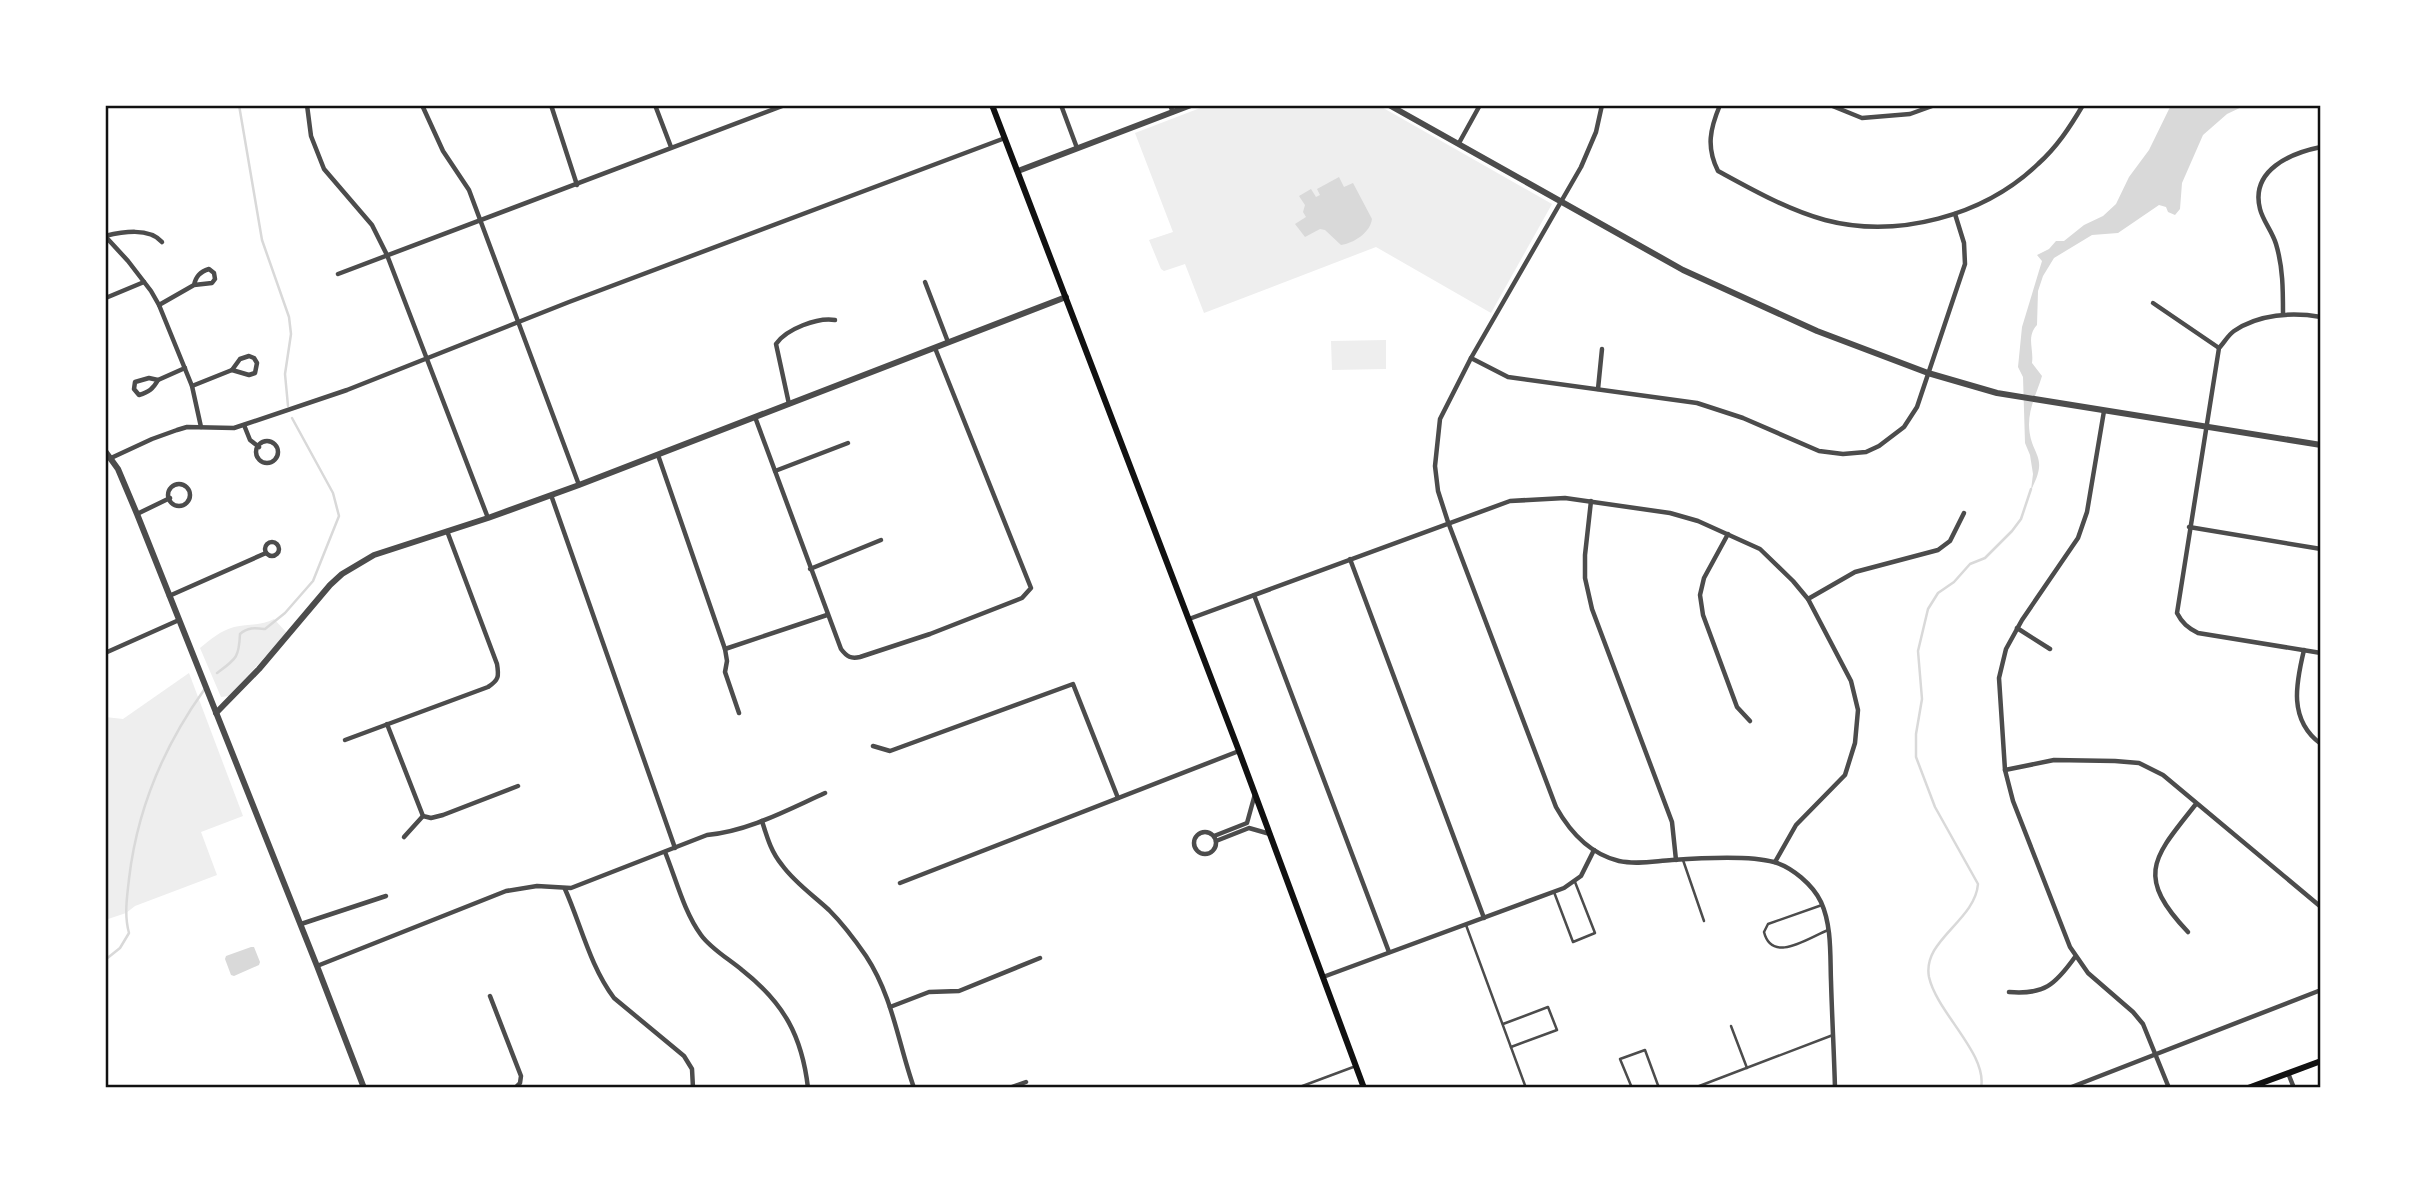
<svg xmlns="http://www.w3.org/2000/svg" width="2426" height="1193" viewBox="0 0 2426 1193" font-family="'Fira Sans Condensed',sans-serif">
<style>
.green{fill:#eee}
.water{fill:#d9d9d9}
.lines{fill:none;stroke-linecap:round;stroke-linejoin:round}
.stream{stroke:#d9d9d9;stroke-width:2.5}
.service{stroke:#4c4c4c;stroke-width:2.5}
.minor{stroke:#4c4c4c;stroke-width:4.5}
.tertiary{stroke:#4c4c4c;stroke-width:6}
.secondary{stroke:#111;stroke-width:6}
.neatline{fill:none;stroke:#111;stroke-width:2.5}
</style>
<rect width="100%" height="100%" fill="#fff"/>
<!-- green -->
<g class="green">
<polygon points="1208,105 1378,105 1552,204 1491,313 1376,247 1204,313 1185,264 1164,271 1161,269 1149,240 1173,232 1135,133"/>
<polygon points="1386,340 1386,369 1332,370 1331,341"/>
<path d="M274 619 287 633 229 696 221 697 200 648C211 639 220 631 234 627 248 624 261 626 274 619Z"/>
<polygon points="189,673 243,816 201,832 217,875 135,906 126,913 105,920 105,717 123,719"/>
</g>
<!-- water -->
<g class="water">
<path d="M2171 105H2246L2227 114 2203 135 2182 183 2180 209 2175 215 2168 212 2166 207 2159 205 2118 233 2092 235 2054 258 2043 276 2038 291 2037 325C2026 337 2034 348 2032 363L2042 376C2037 393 2029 406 2029 425 2030 457 2050 454 2031 490L2033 474 2030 455 2025 443 2023 377 2018 367 2022 327 2042 261 2037 255 2049 249 2056 241H2064L2084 225 2103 216 2116 204 2129 177 2149 150Z"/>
<path d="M1339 177 1344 187 1353 183 1372 219C1370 233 1354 243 1341 245L1325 230 1320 229 1305 237 1295 224 1306 217 1303 212 1305 205 1299 196 1311 189 1316 197 1320 195 1317 189Z"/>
<polygon points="251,947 254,947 260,962 259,965 234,976 231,975 225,959 226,956"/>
</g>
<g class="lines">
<!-- stream -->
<g class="stream">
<polyline points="239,105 262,240 289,317 291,334 285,374 288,406"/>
<path d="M217 673C236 659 239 658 240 634 248 627 255 628 265 629L285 613 313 581 339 516 333 493 292 418"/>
<path d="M105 960 120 948 129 933C124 915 127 897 129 879 137 810 164 746 204 690"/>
<path d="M1981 1088C1988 1054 1937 1013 1929 977 1922 940 1975 921 1978 884L1935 807 1916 757V734L1922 699 1918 651 1928 609 1938 593 1954 582 1970 564 1985 558 2012 531 2021 519 2031 489"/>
</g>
<!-- service -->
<g class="service">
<polyline points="1683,860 1704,921"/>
<polyline points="1554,892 1573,942 1595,933 1575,882"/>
<path d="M1822 905 1768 924 1764 932C1772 964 1808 938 1828 930"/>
<polyline points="1466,925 1526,1088"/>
<polyline points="1503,1024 1548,1007 1557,1030 1511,1047"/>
<polyline points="1731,1026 1747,1068"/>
<polyline points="1297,1088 1356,1066"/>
<polyline points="1632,1088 1620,1059 1645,1050 1659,1088"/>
<polyline points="1694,1088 1833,1035"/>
</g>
<!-- minor -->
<g class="minor">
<polyline points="307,105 311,136 324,169 372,225 387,255 488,518"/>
<polyline points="422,105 443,151 469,190 579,485"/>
<polyline points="551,105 577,185"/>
<polyline points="655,105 671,147"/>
<polyline points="1061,105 1077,148"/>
<polyline points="1170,105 1173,112"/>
<path d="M1602 105 1596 132 1581 167 1471 358 1440 419 1435 466 1438 491 1448 522 1556 807C1570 832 1590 854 1619 861 1637 865 1655 861 1672 860 1699 858 1749 855 1774 862 1792 867 1813 885 1821 902 1832 926 1830 956 1831 981 1832 1017 1834 1052 1835 1088"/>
<path d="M1720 105C1710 129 1706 147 1718 171 1751 189 1788 210 1825 220 1897 239 1984 216 2038 164 2057 147 2070 127 2083 105"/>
<polyline points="1830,105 1862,118 1910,114 1935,105"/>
<polyline points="1459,143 1480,105"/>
<polyline points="105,236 128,261 151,291 159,305 192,386 201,427"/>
<path d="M105 236C122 232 149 227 162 242"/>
<polyline points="338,274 785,105"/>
<polyline points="925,282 948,342"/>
<polyline points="108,297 144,282"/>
<polyline points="2153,303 2219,348"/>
<path d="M159 305 194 285C196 276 200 272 209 269L214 273 215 279 212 283 194 285"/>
<path d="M2283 314C2283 290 2283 267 2276 244 2272 231 2263 221 2260 209 2250 170 2291 153 2321 147"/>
<path d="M2321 317C2292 312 2259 314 2234 331 2228 335 2224 343 2219 348L2177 613C2182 623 2188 628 2198 633L2321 653"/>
<polygon points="249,356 254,358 257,363 255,373 249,375 232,370 240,359"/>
<polyline points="1471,358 1508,377 1697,403 1743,418 1819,451 1843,454 1866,452 1879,446 1904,427 1917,407 1965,264 1964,243 1955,214"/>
<path d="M149 378 158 380C153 389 149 392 139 395L134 389 135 382Z"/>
<polyline points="158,380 185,368"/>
<polyline points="192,386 232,370"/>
<polyline points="1598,389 1602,349"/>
<path d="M789 404 776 344C786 329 818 317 835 320"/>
<polyline points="2104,411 2087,512 2078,538 2022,620 2006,649 1999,678 2005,770 2013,801 2070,947 2088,973 2133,1012 2143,1024 2169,1088"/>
<path d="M755 417 841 649C847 657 851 659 860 657L930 634 1022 598 1031 588 935 348"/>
<polyline points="244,425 250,440 259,447"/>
<circle cx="267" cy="452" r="11"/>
<polyline points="658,455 725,649 727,661 725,672 739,713"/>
<polyline points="111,458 152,439 177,430 187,427 234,428 347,390 569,302 1005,138"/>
<polyline points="775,471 848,443"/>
<circle cx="179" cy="495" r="11"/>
<polyline points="551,495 675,848"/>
<polyline points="1591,501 1585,555 1585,578 1592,609 1672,822 1676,860"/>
<polyline points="137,514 170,498"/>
<polyline points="2189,527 2321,549"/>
<polyline points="1728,534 1704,578 1700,595 1703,615 1737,707 1750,721"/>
<circle cx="272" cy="549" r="7"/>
<polyline points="1350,559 1484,918"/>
<polyline points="810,569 881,540"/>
<polyline points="1254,595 1389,952"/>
<polyline points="169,596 266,553"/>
<polyline points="1808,599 1855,572 1938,550 1950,541 1964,513"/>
<polyline points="1189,619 1510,501 1565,498 1670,513 1698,521 1760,549 1793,581 1808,599 1851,681 1858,710 1855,743 1845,775 1796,825 1775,862"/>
<polyline points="2017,628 2050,649"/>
<polyline points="725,649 827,615"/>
<path d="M2304 650C2296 683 2288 720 2321 744"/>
<polyline points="105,653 179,620"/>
<polyline points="387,724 423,816 431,818 443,815 518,786"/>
<path d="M345 740 488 687C499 680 499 676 497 664L447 531"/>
<polyline points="873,746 890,751 1073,684 1118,798"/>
<polyline points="2005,770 2054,760 2115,761 2139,763 2163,775 2321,907"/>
<path d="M762 821C767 837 771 852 782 865 795 883 813 895 829 910 843 924 855 940 866 956 893 997 898 1043 914 1088"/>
<circle cx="1205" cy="843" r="11"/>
<polyline points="1214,836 1247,823 1255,794"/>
<polyline points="404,837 423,816"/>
<polyline points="1216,841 1249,828 1270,834"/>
<path d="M665 852C676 879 684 912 701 935 711 949 729 959 742 970 784 1003 802 1036 808 1088"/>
<polyline points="900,883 1239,751"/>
<path d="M565 889C581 925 590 966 614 998L684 1056 692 1069 693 1088"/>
<polyline points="301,924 386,896"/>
<path d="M2188 932C2134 875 2154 857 2196 804"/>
<path d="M317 966 506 891 537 886 571 888 707 835C749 831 787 810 825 793"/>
<polyline points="1323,977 1564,888 1581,876 1594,850"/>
<path d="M2009 992C2044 995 2055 985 2075 957"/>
<polyline points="490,996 521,1076 520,1083 515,1088"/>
<polyline points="890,1007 929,992 959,991 1040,958"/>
<polyline points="2288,1073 2294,1088"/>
<polyline points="1009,1088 1026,1082"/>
<polyline points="2069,1088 2321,990"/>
</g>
<!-- tertiary -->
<g class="tertiary">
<polyline points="1389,105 1683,270 1817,331 1928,373 1997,393 2321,445"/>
<polyline points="1018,171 1191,105"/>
<polyline points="105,451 118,469 137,514 317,966 364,1088"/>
<polyline points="216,713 259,669 330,585 342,574 374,555 488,518 579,485 1066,297"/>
</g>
<!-- secondary -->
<g class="secondary">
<polyline points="992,105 1239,751 1364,1088"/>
<polyline points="2248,1088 2321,1061"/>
</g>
</g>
<!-- border -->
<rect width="2426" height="1193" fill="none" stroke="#ffffff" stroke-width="214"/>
<rect x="107" y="107" width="2212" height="979" class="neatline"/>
</svg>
